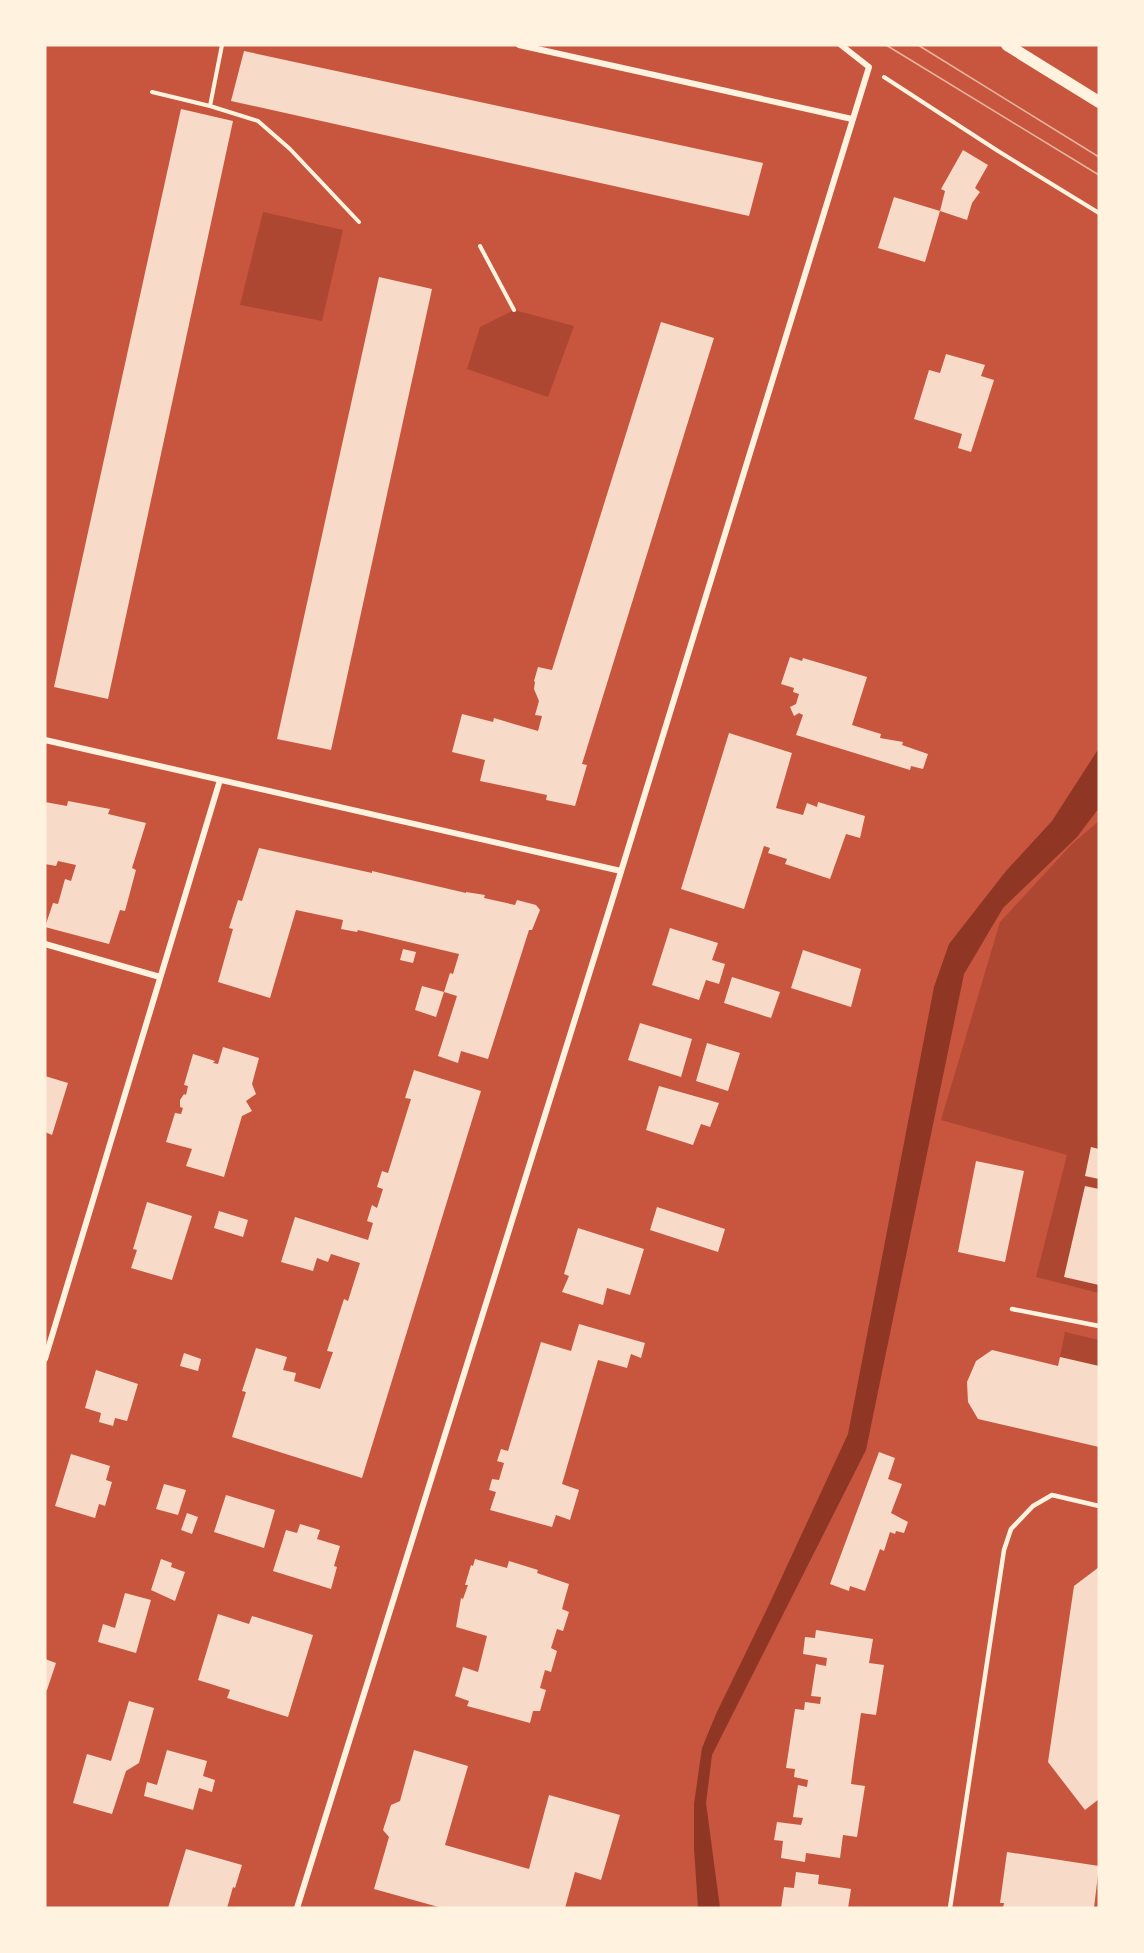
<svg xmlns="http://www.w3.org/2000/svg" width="1144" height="1953" viewBox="0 0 1144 1953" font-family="'Archivo Narrow',sans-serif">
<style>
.green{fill:#ae4732}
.water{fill:#8f3625}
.building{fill:#f7dbc8}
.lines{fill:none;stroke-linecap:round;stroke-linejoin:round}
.path{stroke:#fff3e0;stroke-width:4}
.service{stroke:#fff3e0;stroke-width:4.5}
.minor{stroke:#fff3e0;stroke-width:6}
.secondary{stroke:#fff3e0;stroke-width:12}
.tram{stroke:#e9b49f;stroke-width:1.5}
</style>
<rect width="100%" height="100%" fill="#c8553d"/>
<!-- green -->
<g class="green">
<polygon points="263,212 343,230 322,321 240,305"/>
<polygon points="514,310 574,326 548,397 467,369 480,327"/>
<polygon points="1099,821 1099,1293 1036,1277 1067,1155 941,1120 1000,922 1072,844"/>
<polygon points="1065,1332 1099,1340 1099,1366 1060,1357"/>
</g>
<!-- water -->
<polygon class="water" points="1099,748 1099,808 1077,837 1003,908 964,974 866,1450 712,1755 706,1803 720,1908 698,1908 694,1848 694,1804 702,1748 716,1714 767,1609 848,1434 934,987 949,944 1006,871 1052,821"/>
<!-- building -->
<g class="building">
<polygon points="244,51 763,163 749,216 231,101"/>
<polygon points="181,109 233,121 108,699 54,687"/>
<polygon points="963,150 988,165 975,188 980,192 972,203 967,220 940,211 925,262 878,248 894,197 940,211 945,191 941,189"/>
<polygon points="379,277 432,289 331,750 277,739"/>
<polygon points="661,322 714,338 582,764 587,765 575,806 546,800 547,795 480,781 485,760 452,752 462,714 493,722 494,718 538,731 542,716 535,715 539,701 534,689 535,682 534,681 538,667 552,670"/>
<polygon points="946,354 985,365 981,376 994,380 971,452 958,448 962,434 914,419 929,370 940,373"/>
<polygon points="790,657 802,661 803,658 867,677 852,725 881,734 880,738 903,742 902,745 928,754 923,769 911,766 910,770 796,735 803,715 799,713 794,716 790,707 796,704 799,694 793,692 794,688 781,684"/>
<polygon points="729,733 792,753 776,808 803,815 807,803 817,807 818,802 865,816 860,838 846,834 830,879 785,864 787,859 768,853 770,848 764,846 744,909 681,889"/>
<polygon points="68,801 110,809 108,814 146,823 132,868 136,870 125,911 120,910 109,944 45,927 53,903 58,904 65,879 71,881 76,865 58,861 56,866 45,864 45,802 67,806"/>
<polygon points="259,848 372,873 372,871 466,893 466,892 485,895 484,898 515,905 517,900 536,905 540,910 532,930 529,930 488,1059 461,1051 458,1063 438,1056 457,996 444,992 450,973 453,974 459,954 358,930 357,932 341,929 343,920 296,910 270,998 218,982 233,929 229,928 238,900 242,901"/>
<polygon points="670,928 718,943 712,960 725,964 719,984 706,980 699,1000 652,985"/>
<polygon points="403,949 416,952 413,963 400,960"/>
<polygon points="803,950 861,969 851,1007 791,988"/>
<polygon points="732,977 780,992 771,1018 724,1003"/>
<polygon points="422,986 444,992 436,1017 415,1010"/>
<polygon points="640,1023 692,1039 681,1077 628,1060"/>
<polygon points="707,1043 740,1053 728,1091 696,1081"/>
<polygon points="223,1047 259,1058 252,1084 256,1094 246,1101 252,1111 242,1116 224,1177 186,1166 192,1149 166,1142 175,1113 181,1114 183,1108 180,1107 180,1100 184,1094 186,1095 188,1086 184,1085 193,1054 215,1061 213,1063 218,1064"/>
<polygon points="414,1070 481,1091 362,1478 232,1437 246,1392 242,1391 256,1348 287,1357 283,1370 296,1373 294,1381 320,1389 333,1352 327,1351 344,1299 348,1301 360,1263 331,1254 328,1262 317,1258 313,1271 281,1262 295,1217 368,1240 373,1223 367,1221 372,1205 377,1208 383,1189 377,1187 382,1171 388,1173 411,1099 405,1098"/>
<polygon points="45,1076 68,1083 52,1135 45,1132"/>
<polygon points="659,1086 719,1103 710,1127 701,1124 693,1145 646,1130"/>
<polygon points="1091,1147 1099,1149 1099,1179 1085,1176"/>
<polygon points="976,1161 1024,1171 1005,1262 958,1252"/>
<polygon points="1085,1186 1099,1189 1099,1285 1064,1277"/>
<polygon points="147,1202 192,1216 172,1280 131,1268 137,1250 133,1249"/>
<polygon points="657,1207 725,1229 718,1252 650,1230"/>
<polygon points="219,1211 248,1220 243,1237 214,1228"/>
<polygon points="578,1228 644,1249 630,1295 607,1288 603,1305 562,1292 569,1276 564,1274"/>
<polygon points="579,1324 645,1343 641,1358 631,1354 627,1368 598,1360 562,1484 579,1490 570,1520 556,1515 552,1527 490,1510 496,1492 489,1490 492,1479 499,1480 504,1463 497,1461 501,1449 508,1451 541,1342 571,1351"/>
<polygon points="992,1350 1058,1366 1060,1357 1099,1366 1099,1447 978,1419 968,1402 967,1382 976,1361"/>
<polygon points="184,1353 201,1359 198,1371 180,1366"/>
<polygon points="96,1370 138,1384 127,1421 115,1418 113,1426 99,1422 101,1413 85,1408"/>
<polygon points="879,1452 895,1458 888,1479 902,1484 891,1513 908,1522 904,1533 896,1531 895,1534 890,1532 884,1551 880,1549 865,1591 850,1586 849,1591 830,1584"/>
<polygon points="71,1454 110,1466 106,1480 112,1482 105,1506 99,1504 95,1518 55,1506"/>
<polygon points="164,1484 186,1490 178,1515 156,1509"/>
<polygon points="226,1495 275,1510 264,1548 214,1532"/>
<polygon points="187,1513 198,1517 192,1534 181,1530"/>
<polygon points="300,1524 320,1530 317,1539 340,1546 334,1566 337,1567 331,1589 273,1571 286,1530 297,1533"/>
<polygon points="161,1559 172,1563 171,1567 185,1572 175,1601 151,1590"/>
<polygon points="475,1559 507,1568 509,1561 538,1570 537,1573 569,1584 562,1609 569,1612 563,1631 557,1629 551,1648 557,1651 551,1672 545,1670 540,1688 546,1690 540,1711 533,1711 530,1723 467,1706 469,1701 455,1696 463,1667 478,1672 487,1636 456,1627 461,1598 463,1599 468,1585 465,1585 471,1565 473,1566"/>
<polygon points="1099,1567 1099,1799 1085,1810 1048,1762 1074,1586"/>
<polygon points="125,1593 151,1600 136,1653 98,1642 103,1624 115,1628"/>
<polygon points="218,1614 249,1624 252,1616 313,1635 288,1717 227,1698 230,1690 198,1680"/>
<polygon points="816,1630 873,1639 869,1663 884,1665 876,1715 861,1713 854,1761 851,1784 865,1786 857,1837 843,1835 840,1858 806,1853 805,1862 781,1858 783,1841 774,1840 777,1822 801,1825 803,1818 793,1817 798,1785 807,1787 808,1780 794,1777 795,1769 786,1768 795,1709 804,1710 805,1702 820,1704 821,1697 811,1696 816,1664 826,1666 827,1658 803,1654 805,1637 815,1638"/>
<polygon points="45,1659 56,1663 47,1690 45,1690"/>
<polygon points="129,1701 154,1708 139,1763 126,1771 112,1814 73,1803 87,1754 111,1761"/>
<polygon points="167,1750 207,1761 203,1776 215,1780 212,1792 199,1788 193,1810 144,1796 147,1782 157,1785"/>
<polygon points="414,1750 468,1766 445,1845 529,1869 549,1795 620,1815 601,1880 575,1872 565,1908 442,1908 374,1889 389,1837 383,1830 391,1805 400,1801"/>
<polygon points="186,1849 242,1865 235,1888 233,1887 227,1908 168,1908"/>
<polygon points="1007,1852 1099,1866 1094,1908 1003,1908 1004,1903 1000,1903"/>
<polygon points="796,1872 819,1875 818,1884 851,1889 848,1908 781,1908 784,1887 794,1888"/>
</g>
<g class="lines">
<!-- path -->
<g class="path">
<polyline points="222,45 210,106 258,121 290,149 359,222"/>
<polyline points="884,77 998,151 1099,213"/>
<polyline points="152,92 210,106"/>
<polyline points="480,246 514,310"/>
</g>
<!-- service -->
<g class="service">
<polyline points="1012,1309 1099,1326"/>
<polyline points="950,1908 1004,1550 1011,1529 1033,1506 1052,1495 1099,1506"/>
</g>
<!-- minor -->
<g class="minor">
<polyline points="519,45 852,119"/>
<polyline points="45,740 621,871"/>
<polyline points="45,944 160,977"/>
<polyline points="45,1359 220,780"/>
<polyline points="297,1908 611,904 869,67 841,45"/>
</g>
<!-- secondary -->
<polyline class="secondary" points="1007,45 1099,102"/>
<!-- tram -->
<g class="tram">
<polyline points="886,45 1099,175"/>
<polyline points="918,45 1099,157"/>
</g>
</g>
<!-- border -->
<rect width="1144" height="1953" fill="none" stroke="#fff3e0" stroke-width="93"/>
</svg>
